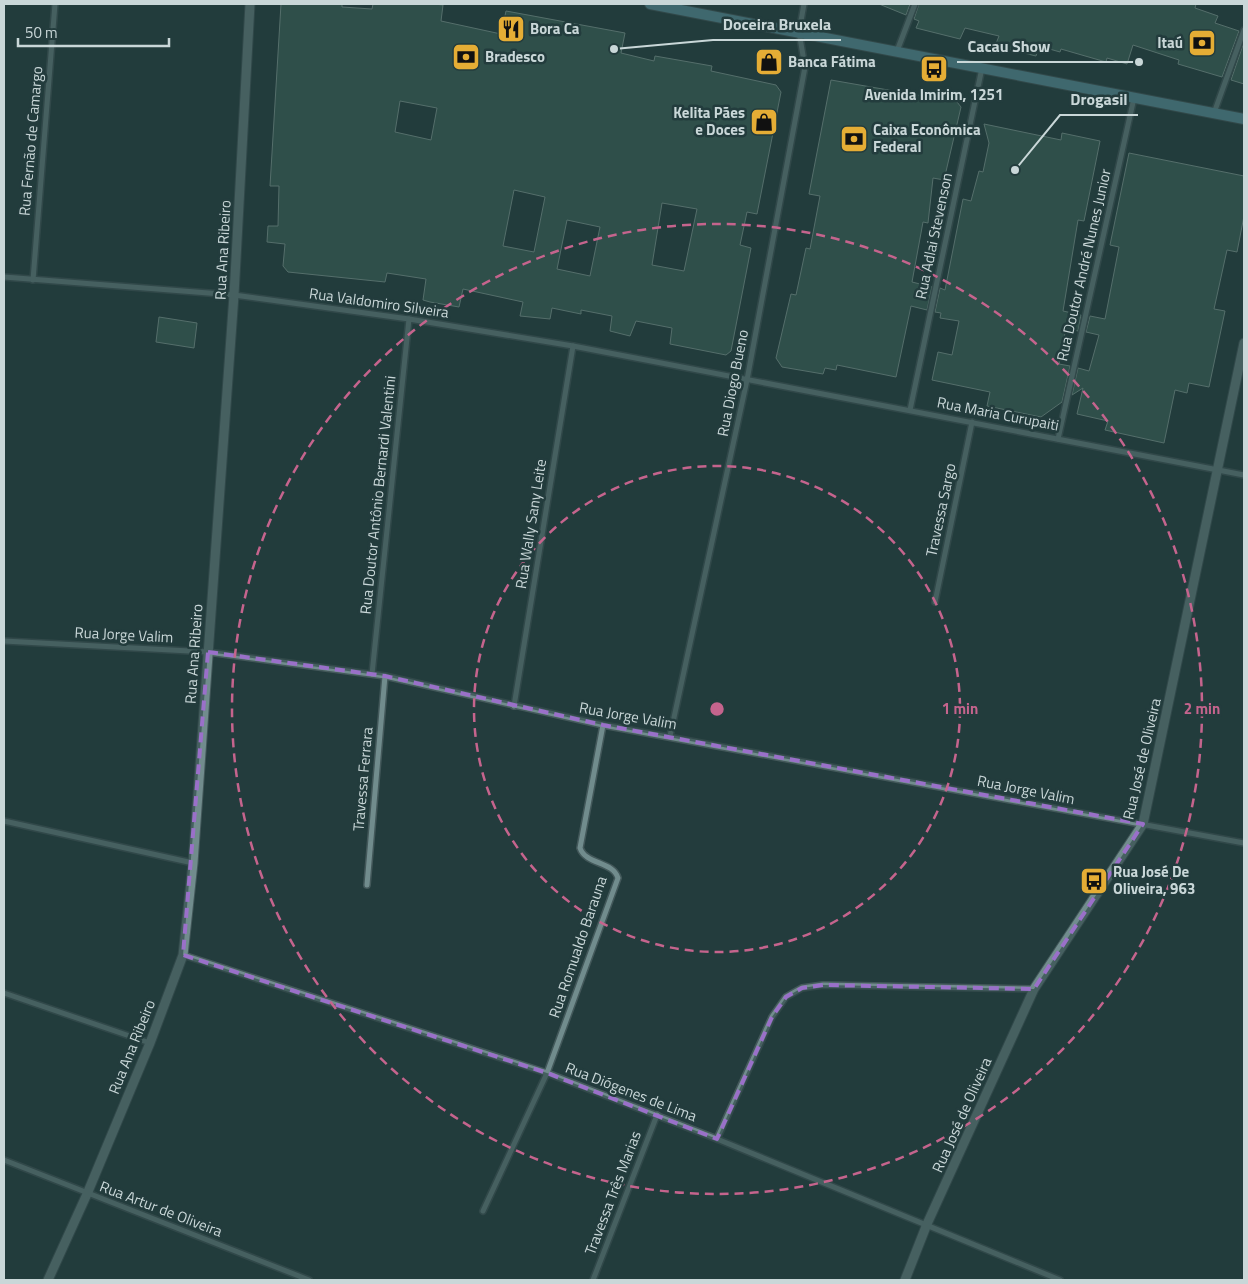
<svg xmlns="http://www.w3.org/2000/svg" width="1248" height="1284" viewBox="0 0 1248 1284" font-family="'Titillium Web',sans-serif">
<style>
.building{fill:#3e665c;stroke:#91aba3;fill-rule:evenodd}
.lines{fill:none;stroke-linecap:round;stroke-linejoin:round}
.minor-casing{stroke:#43585a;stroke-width:8}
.tertiary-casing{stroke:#43585a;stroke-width:11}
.secondary-casing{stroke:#43585a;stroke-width:12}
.minor{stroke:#718c8d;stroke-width:5}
.tertiary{stroke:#718c8d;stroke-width:9}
.secondary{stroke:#629dab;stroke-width:10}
.marked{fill:none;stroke:#9a70c9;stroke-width:4;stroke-dasharray:10 6;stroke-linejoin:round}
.ring{fill:none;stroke:#c5648d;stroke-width:2.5;stroke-dasharray:9 6}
.labels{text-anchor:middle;stroke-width:5;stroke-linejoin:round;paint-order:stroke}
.poi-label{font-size:15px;font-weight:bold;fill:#c9d7d8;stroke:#233c3d;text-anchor:start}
.street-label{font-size:15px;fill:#c9d7d8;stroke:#233c3d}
.centre{fill:#c5648d;stroke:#233c3d;stroke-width:2.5}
.ring-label{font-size:15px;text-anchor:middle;font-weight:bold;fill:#c5648d;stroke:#233c3d;stroke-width:5;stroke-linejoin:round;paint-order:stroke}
.leader{fill:none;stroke:#c9d7d8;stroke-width:2}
.callout-dot{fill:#c9d7d8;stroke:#233c3d;stroke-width:2}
.callout-label{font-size:16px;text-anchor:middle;font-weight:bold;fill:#c9d7d8;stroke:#233c3d;stroke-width:5;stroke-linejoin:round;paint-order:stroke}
</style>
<rect width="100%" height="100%" fill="#233c3d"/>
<!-- building -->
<g class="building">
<path d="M281 4H342V7L372 9 373 4H434L443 5 441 21 501 34 506 11 625 33 621 53 654 61 655 56 712 66 711 71 776 85 781 92 757 214 747 212 740 245 751 248 731 351 726 355 670 344 672 328 636 321 630 336 610 331 612 316 581 310V314L552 308 550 319 520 316 523 302 463 289 459 307 430 302 423 300 426 279 387 273 385 282 288 272 283 266 285 244 267 242 268 226H278L279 186H270ZM400 101 437 108 431 140 395 132ZM514 190 545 197 534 252 503 246ZM662 203 697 209 684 271 652 265ZM567 220 600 227 590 276 557 269Z"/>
<polygon points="879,4 910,4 906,15"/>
<polygon points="919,4 1196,4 1195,8 1218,16 1215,23 1239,31 1222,77 1178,64 1179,60 1133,45 1127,64 1107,58 1106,62 1061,49 1060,52 1039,46 1036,56 995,46 999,36 965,28 960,39 916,28 919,21 914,19"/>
<polygon points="1244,42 1244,84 1231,80"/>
<polygon points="831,80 957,102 961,107 944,180 933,178 928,223 923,222 912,282 932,287 927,310 911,306 896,377 837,365 836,370 825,368 823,374 782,367 776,358 791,294 796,295 806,248 810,249 820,196 809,194"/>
<polygon points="984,124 1061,140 1062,133 1100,141 1084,221 1078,220 1063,311 1081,315 1078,331 1066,328 1059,364 1070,366 1062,402 1041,417 987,406 990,392 932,380 938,352 952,355 959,321 940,318 941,313 935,312 940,288 945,290 963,199 971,201 979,171 983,172 989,143"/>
<polygon points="1129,153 1244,176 1244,216 1237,252 1227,250 1214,309 1225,311 1209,387 1189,383 1187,393 1175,390 1164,443 1105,430 1108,421 1077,414 1083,388 1072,395 1078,368 1089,371 1099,335 1086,332 1090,316 1105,319 1119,247 1110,245"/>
<polygon points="159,317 197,323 194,348 156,342"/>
</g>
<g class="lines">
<!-- minor casing -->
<g class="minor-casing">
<g id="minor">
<polyline points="897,51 915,4"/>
<polyline points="1214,113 1244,30"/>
<polyline points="4,277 234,295 409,319 573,346 1244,475"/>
<polyline points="33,280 55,4"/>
<polyline points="910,410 982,68"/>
<polyline points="1058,439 1134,98"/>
<polyline points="935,602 972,422"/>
<polyline points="4,641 208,652 385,676 603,725 1244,843"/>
<polyline points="372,674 409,319"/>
<polyline points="514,706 573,346"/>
<polyline points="670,736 747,380 805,67 799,32 804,4"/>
<polyline points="4,821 193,863"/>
<polyline points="367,885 385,676"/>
<polyline points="183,955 547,1073 717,1139 1060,1280"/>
<polyline points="4,993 150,1043"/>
<polyline points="717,1139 772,1017 786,997 802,988 823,985 1034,989"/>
<polyline points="4,1160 309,1280"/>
<path d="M483 1211 547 1073 618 878C613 861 586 865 580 848L603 725"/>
<polyline points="593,1280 657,1115"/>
</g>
</g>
<!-- tertiary casing -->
<g class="tertiary-casing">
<g id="tertiary">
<polyline points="48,1280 87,1194 150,1043 183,955 193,863 234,295 250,4"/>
<polyline points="905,1280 927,1224 1034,989 1143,824 1244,343"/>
</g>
</g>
<!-- secondary casing -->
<g class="secondary-casing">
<polyline id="secondary" points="650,4 1244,119"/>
</g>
<!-- minor -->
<use href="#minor" class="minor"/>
<!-- tertiary -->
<use href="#tertiary" class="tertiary"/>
<!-- secondary -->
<use href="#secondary" class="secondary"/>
</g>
<!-- marked area -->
<path d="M0 0H1248V1284H0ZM208 652 385 676 603 725 1143 824 1034 989 823 985 802 988 786 997 772 1017 717 1139 547 1073 183 955Z" fill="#233c3d" fill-opacity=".55" fill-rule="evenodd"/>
<path class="marked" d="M208 652 385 676 603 725 1143 824 1034 989 823 985 802 988 786 997 772 1017 717 1139 547 1073 183 955Z"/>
<!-- distance rings -->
<g class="ring">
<circle cx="717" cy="709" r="243"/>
<circle cx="717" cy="709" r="485"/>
</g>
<!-- icons -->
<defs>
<g id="restaurant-square" transform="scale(1.4375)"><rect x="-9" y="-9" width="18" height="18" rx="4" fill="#e5ad35" stroke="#233c3d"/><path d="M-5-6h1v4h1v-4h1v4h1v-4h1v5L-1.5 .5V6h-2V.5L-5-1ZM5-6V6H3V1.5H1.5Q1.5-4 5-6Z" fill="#111"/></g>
<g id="bank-square" transform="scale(1.4375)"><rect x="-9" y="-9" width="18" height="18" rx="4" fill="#e5ad35" stroke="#233c3d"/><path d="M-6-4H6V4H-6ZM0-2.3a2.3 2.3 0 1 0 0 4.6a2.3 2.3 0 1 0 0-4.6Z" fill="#111"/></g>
<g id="shop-square" transform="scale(1.4375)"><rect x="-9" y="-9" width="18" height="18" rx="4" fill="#e5ad35" stroke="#233c3d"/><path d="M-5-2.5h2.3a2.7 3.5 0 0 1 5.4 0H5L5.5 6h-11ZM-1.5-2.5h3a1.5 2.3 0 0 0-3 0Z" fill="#111"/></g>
<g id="bus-square" transform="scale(1.4375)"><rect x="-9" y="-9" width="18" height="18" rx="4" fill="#e5ad35" stroke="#233c3d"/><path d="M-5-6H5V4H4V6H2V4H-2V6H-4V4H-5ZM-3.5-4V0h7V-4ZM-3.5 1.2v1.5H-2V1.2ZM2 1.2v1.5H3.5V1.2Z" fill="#111"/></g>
</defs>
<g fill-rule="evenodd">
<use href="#restaurant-square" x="511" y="29"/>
<use href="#bank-square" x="1202" y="43"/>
<use href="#bank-square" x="466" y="57"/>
<use href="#shop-square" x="769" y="62"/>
<use href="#bus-square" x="934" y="69"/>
<use href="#shop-square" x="764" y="122"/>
<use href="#bank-square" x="854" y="139"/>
<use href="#bus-square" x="1094" y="881"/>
</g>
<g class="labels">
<!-- poi labels -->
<g class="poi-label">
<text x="530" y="34">Bora Ca</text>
<text x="1183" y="48" text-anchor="end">Itaú</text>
<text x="485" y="62">Bradesco</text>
<text x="788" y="67">Banca Fátima</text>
<text x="934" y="100" text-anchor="middle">Avenida Imirim, 1251</text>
<text x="745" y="118" text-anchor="end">Kelita Pães<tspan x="745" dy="17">e Doces</tspan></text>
<text x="873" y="135">Caixa Econômica<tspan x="873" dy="17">Federal</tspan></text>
<text x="1113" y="877">Rua José De<tspan x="1113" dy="17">Oliveira, 963</tspan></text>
</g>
<!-- street labels -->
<g class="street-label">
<text transform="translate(31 141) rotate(-85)" y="5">Rua Fernão de Camargo</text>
<text transform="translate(934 236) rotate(-78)" y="5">Rua Adlai Stevenson</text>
<text transform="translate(223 250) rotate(-87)" y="5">Rua Ana Ribeiro</text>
<text transform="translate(1084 265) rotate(-77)" y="5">Rua Doutor André Nunes Junior</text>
<text transform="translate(379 303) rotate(8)" y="5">Rua Valdomiro Silveira</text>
<text transform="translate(733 383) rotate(-79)" y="5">Rua Diogo Bueno</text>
<text transform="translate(998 414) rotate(11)" y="5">Rua Maria Curupaiti</text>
<text transform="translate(378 495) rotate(-84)" y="5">Rua Doutor Antônio Bernardi Valentini</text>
<text transform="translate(941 510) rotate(-78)" y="5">Travessa Sargo</text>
<text transform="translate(531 524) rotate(-81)" y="5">Rua Wally Sany Leite</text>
<text transform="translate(124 635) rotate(3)" y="5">Rua Jorge Valim</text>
<text transform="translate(194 654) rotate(-86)" y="5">Rua Ana Ribeiro</text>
<text transform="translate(628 716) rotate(10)" y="5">Rua Jorge Valim</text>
<text transform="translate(1142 759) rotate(-77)" y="5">Rua José de Oliveira</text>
<text transform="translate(363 779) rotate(-85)" y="5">Travessa Ferrara</text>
<text transform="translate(1026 790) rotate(11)" y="5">Rua Jorge Valim</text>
<text transform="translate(578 947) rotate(-71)" y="5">Rua Romualdo Barauna</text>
<text transform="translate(132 1047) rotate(-68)" y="5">Rua Ana Ribeiro</text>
<text transform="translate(631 1092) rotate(21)" y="5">Rua Diógenes de Lima</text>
<text transform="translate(962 1115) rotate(-66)" y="5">Rua José de Oliveira</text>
<text transform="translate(613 1193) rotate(-69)" y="5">Travessa Três Marias</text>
<text transform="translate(161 1209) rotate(21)" y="5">Rua Artur de Oliveira</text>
</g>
</g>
<circle cx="717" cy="709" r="8" class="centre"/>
<g class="ring-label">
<text x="960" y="714">1 min</text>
<text x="1202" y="714">2 min</text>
</g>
<!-- callouts -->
<path class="leader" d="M614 49L713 40H841M1139 62L1060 62H957M1015 170L1060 115H1138"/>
<g class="callout-dot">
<circle cx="614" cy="49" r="5"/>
<circle cx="1139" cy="62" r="5"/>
<circle cx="1015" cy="170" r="5"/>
</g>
<g class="callout-label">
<text x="777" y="30">Doceira Bruxela</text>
<text x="1009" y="52">Cacau Show</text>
<text x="1099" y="105">Drogasil</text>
</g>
<!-- border -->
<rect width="1248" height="1284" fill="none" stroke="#c9d7d8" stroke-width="10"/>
<!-- scale -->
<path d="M18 38v8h151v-8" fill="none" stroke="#c9d7d8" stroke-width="2.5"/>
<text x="25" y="38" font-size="15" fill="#c9d7d8" stroke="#233c3d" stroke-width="4" paint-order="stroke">50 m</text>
</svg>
